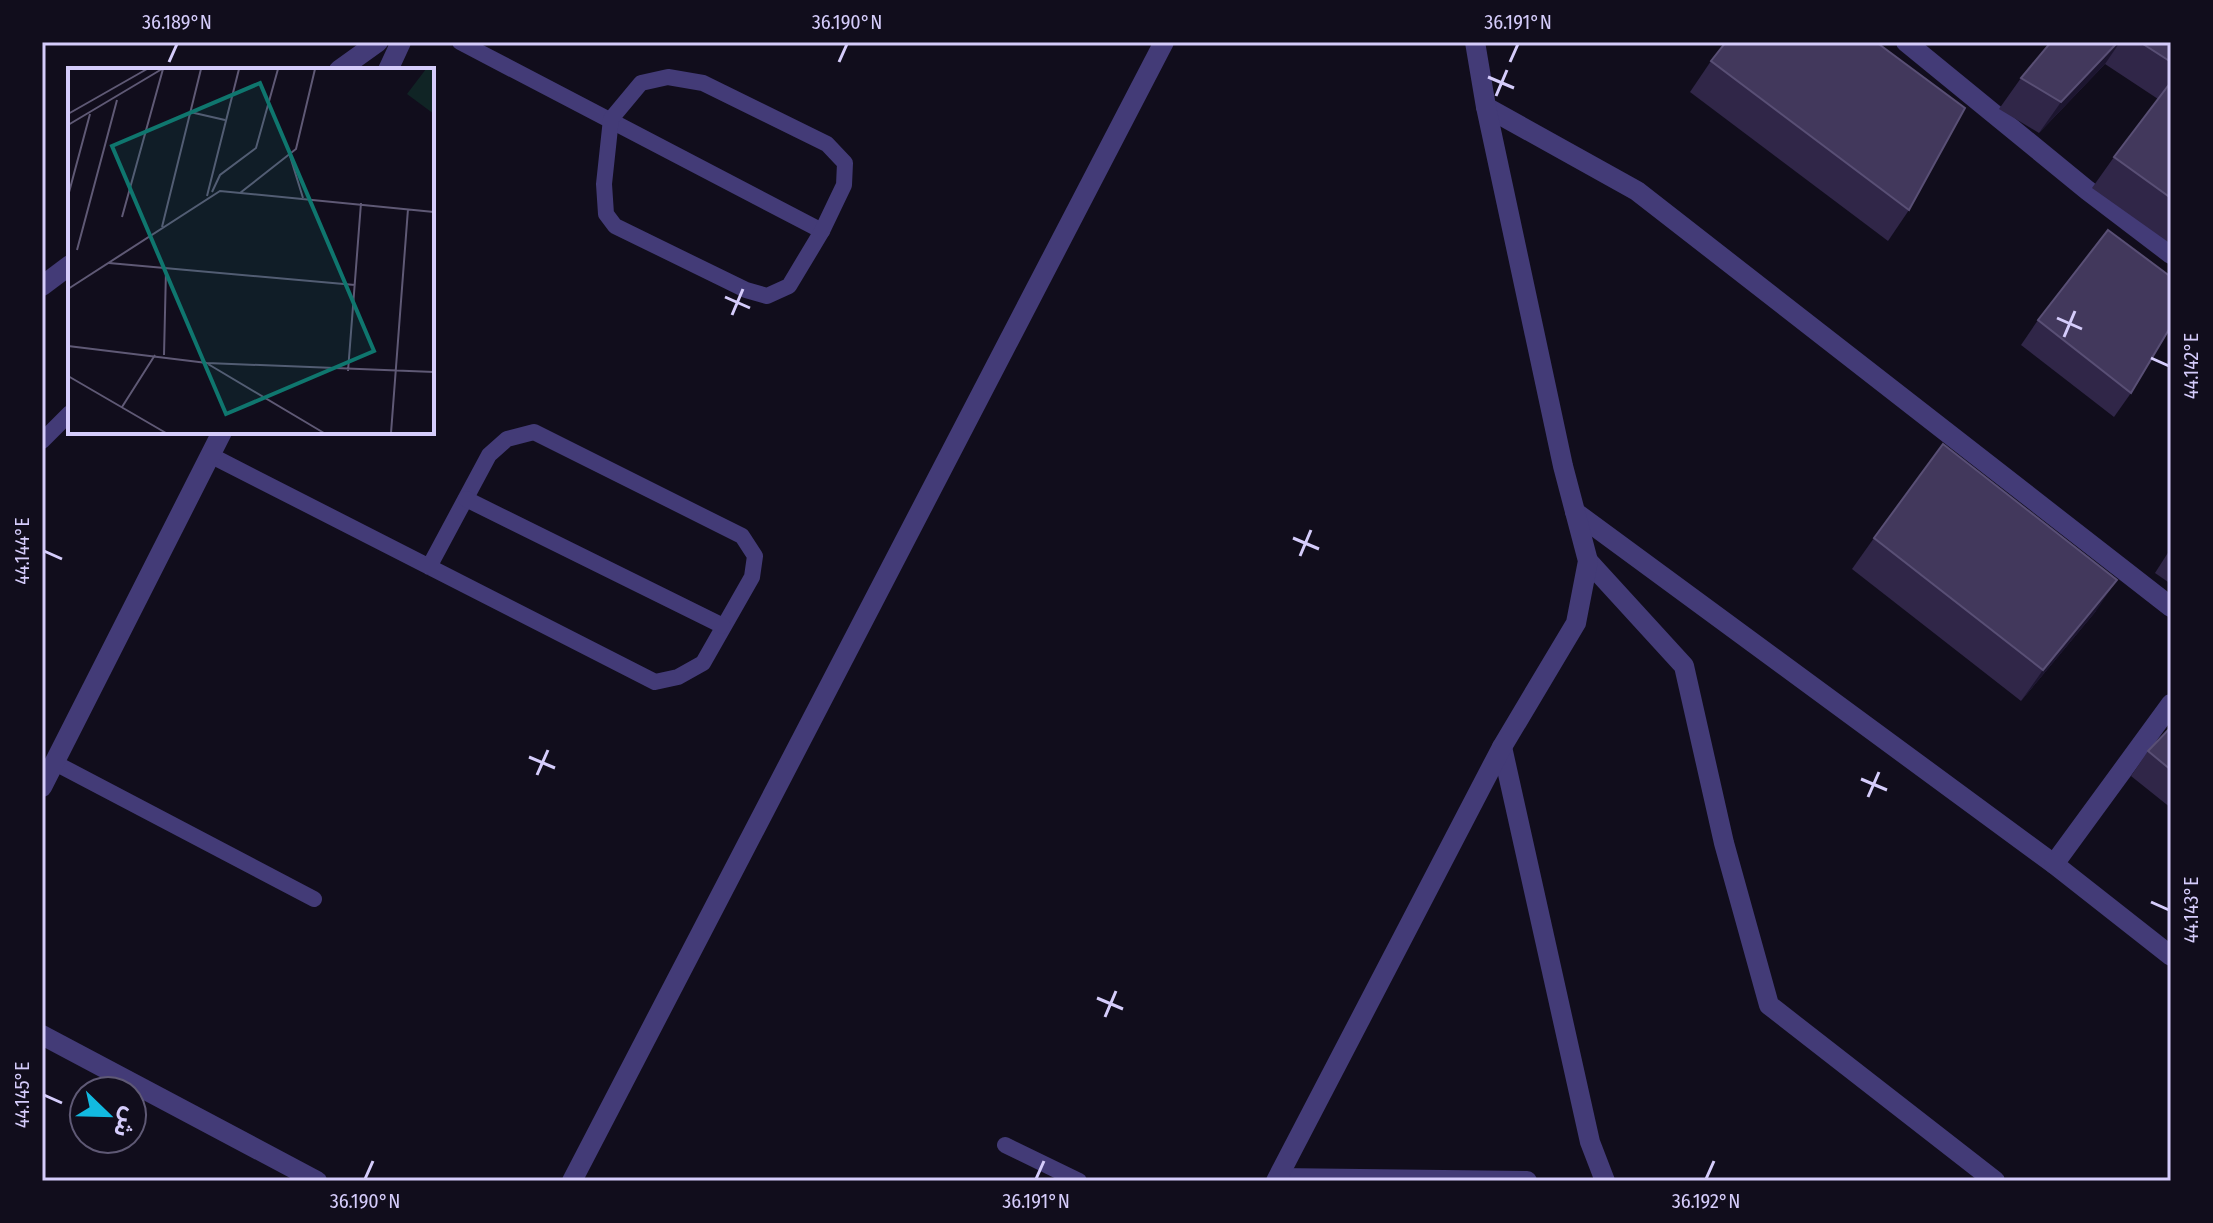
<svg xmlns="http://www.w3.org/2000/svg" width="2213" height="1223" viewBox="0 0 2213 1223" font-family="'Fira Sans Condensed','Noto Sans Arabic',sans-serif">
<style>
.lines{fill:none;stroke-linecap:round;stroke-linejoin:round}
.lane{stroke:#433b77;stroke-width:16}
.street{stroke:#433b77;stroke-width:20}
.wall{fill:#302648}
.shaded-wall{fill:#1c152f}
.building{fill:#42385c;stroke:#594f75;stroke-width:2}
.ticks{fill:none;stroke:#d5ccfb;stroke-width:3}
.inset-road{fill:none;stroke:#5f5975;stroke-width:2}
.view{fill:#0f766e;fill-opacity:0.15;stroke:#0f766e;stroke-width:4}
.inset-edge{fill:none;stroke:#d5ccfb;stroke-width:4}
.neatline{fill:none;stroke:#d5ccfb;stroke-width:3}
.ticks-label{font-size:20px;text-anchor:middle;fill:#d5ccfb}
</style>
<rect width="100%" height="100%" fill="#110d1c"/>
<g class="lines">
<!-- lane -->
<g class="lane">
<polyline points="460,42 822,231"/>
<polygon points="668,77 703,83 827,144 845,163 844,185 822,231 789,286 767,296 746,290 615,226 606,214 604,184 611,119 641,83"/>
<polyline points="42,441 70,413"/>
<polyline points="212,456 655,682 678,677 703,663 752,577 755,556 742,536 534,432 507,439 489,455 429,567"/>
<polyline points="466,499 723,626"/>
<polyline points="55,763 314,899"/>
<polyline points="1005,1145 1079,1181"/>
</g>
<!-- street -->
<g class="street">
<polyline points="1906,42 2087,190 2171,254"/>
<polyline points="339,70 378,42"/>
<polyline points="388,70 401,42"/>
<polyline points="1486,107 1637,191 2171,607"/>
<polyline points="42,286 70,265"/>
<polyline points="1575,512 2054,864 2171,956"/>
<polyline points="1588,561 1684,666 1724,843 1769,1005 1995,1181"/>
<polyline points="1502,747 1590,1142 1605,1181"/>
<polyline points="42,787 222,432"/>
<polyline points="2054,864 2171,704"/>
<polyline points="42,1035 317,1181"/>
<polyline points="1278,1178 1527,1181"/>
<polyline points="572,1181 1164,42"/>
<polyline points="1276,1181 1502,747 1576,623 1588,561 1563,466 1486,107 1475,42"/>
</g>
</g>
<!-- wall -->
<g class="wall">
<polygon points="2051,42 2171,42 2171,244 2092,188 2114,157 2158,99 2105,64 2039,133 1999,109 2021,78"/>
<polygon points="1711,61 1909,210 1888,241 1690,92"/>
<polygon points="2038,320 2131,393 2114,417 2021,345"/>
<polygon points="1874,538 2096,611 2021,701 1852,569"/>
<polygon points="2171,548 2171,584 2155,573"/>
<polygon points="2171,727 2171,808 2131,776 2148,751"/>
</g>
<!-- shaded-wall -->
<g class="shaded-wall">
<polygon points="2118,42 2120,42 2105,64 2039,133 2061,102"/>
<polygon points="2117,580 2096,611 2021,701 2043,670"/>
</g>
<!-- building -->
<g class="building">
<polygon points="1726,42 1876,42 1965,108 1909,210 1711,61"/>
<polygon points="2051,42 2118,42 2061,102 2021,78"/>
<polygon points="2140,42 2171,42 2171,62"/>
<polygon points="2171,82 2171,198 2114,157"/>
<polygon points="2108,230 2171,277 2171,326 2131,393 2038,320"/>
<polygon points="1943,444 2117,580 2043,670 1874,538"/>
<polygon points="2171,727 2171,770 2148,751"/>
</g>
<!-- ticks -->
<path class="ticks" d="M169 62 177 44M839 62 847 44M1510 62 1518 44M1488 77 1514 88M1496 96 1507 70M725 297 750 308M732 315 743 289M2057 318 2082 329M2064 337 2075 311M2151 358 2169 366M1293 538 1319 549M44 551 62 559M1300 556 1311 530M529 757 555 768M537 775 548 750M1861 779 1887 790M1868 797 1879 772M2151 902 2169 910M1097 998 1123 1009M1105 1017 1116 991M44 1095 62 1103M365 1179 373 1161M1036 1179 1044 1161M1706 1179 1714 1161"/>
<!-- overview -->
<g transform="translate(68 68)">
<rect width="366" height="366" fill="#110d1c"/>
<path d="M358 1H366V46L339 26Z" fill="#102425"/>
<path class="inset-road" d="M122 44 157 52M0 46 79 1M0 57 94 1M222 88 235 130M144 124 152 107 188 80 210 1M172 125 228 81 247 1M0 128 22 46M139 128 171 1M54 149 95 1M94 159 133 1M9 182 49 32M41 195 287 217M0 221 152 123 366 144M0 278 139 295 366 304M96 287 98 202M140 296 256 365M280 303 293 135M0 308 98 365M54 339 87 287M323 365 340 141"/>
<path class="view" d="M192 15 306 283 158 346 44 78Z"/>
<rect width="366" height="366" class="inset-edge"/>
</g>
<!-- border -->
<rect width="2213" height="1223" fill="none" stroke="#110d1c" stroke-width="88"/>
<!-- north arrow -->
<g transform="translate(108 1115) rotate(113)"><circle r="38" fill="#110d1c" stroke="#5f5975" stroke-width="2"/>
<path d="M0-6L14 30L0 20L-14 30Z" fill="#12b9e0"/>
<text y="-12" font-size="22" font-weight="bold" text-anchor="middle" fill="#d5ccfb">ش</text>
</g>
<rect x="44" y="44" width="2125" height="1135" class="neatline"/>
<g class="ticks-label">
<text x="177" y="29">36.189°N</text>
<text x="847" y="29">36.190°N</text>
<text x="1518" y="29">36.191°N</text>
<text transform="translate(2191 366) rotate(-90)" y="7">44.142°E</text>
<text transform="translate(22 551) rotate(-90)" y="7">44.144°E</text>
<text transform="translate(2191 910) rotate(-90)" y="7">44.143°E</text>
<text transform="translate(22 1095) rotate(-90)" y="7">44.145°E</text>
<text x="365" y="1208">36.190°N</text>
<text x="1036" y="1208">36.191°N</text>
<text x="1706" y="1208">36.192°N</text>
</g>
</svg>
